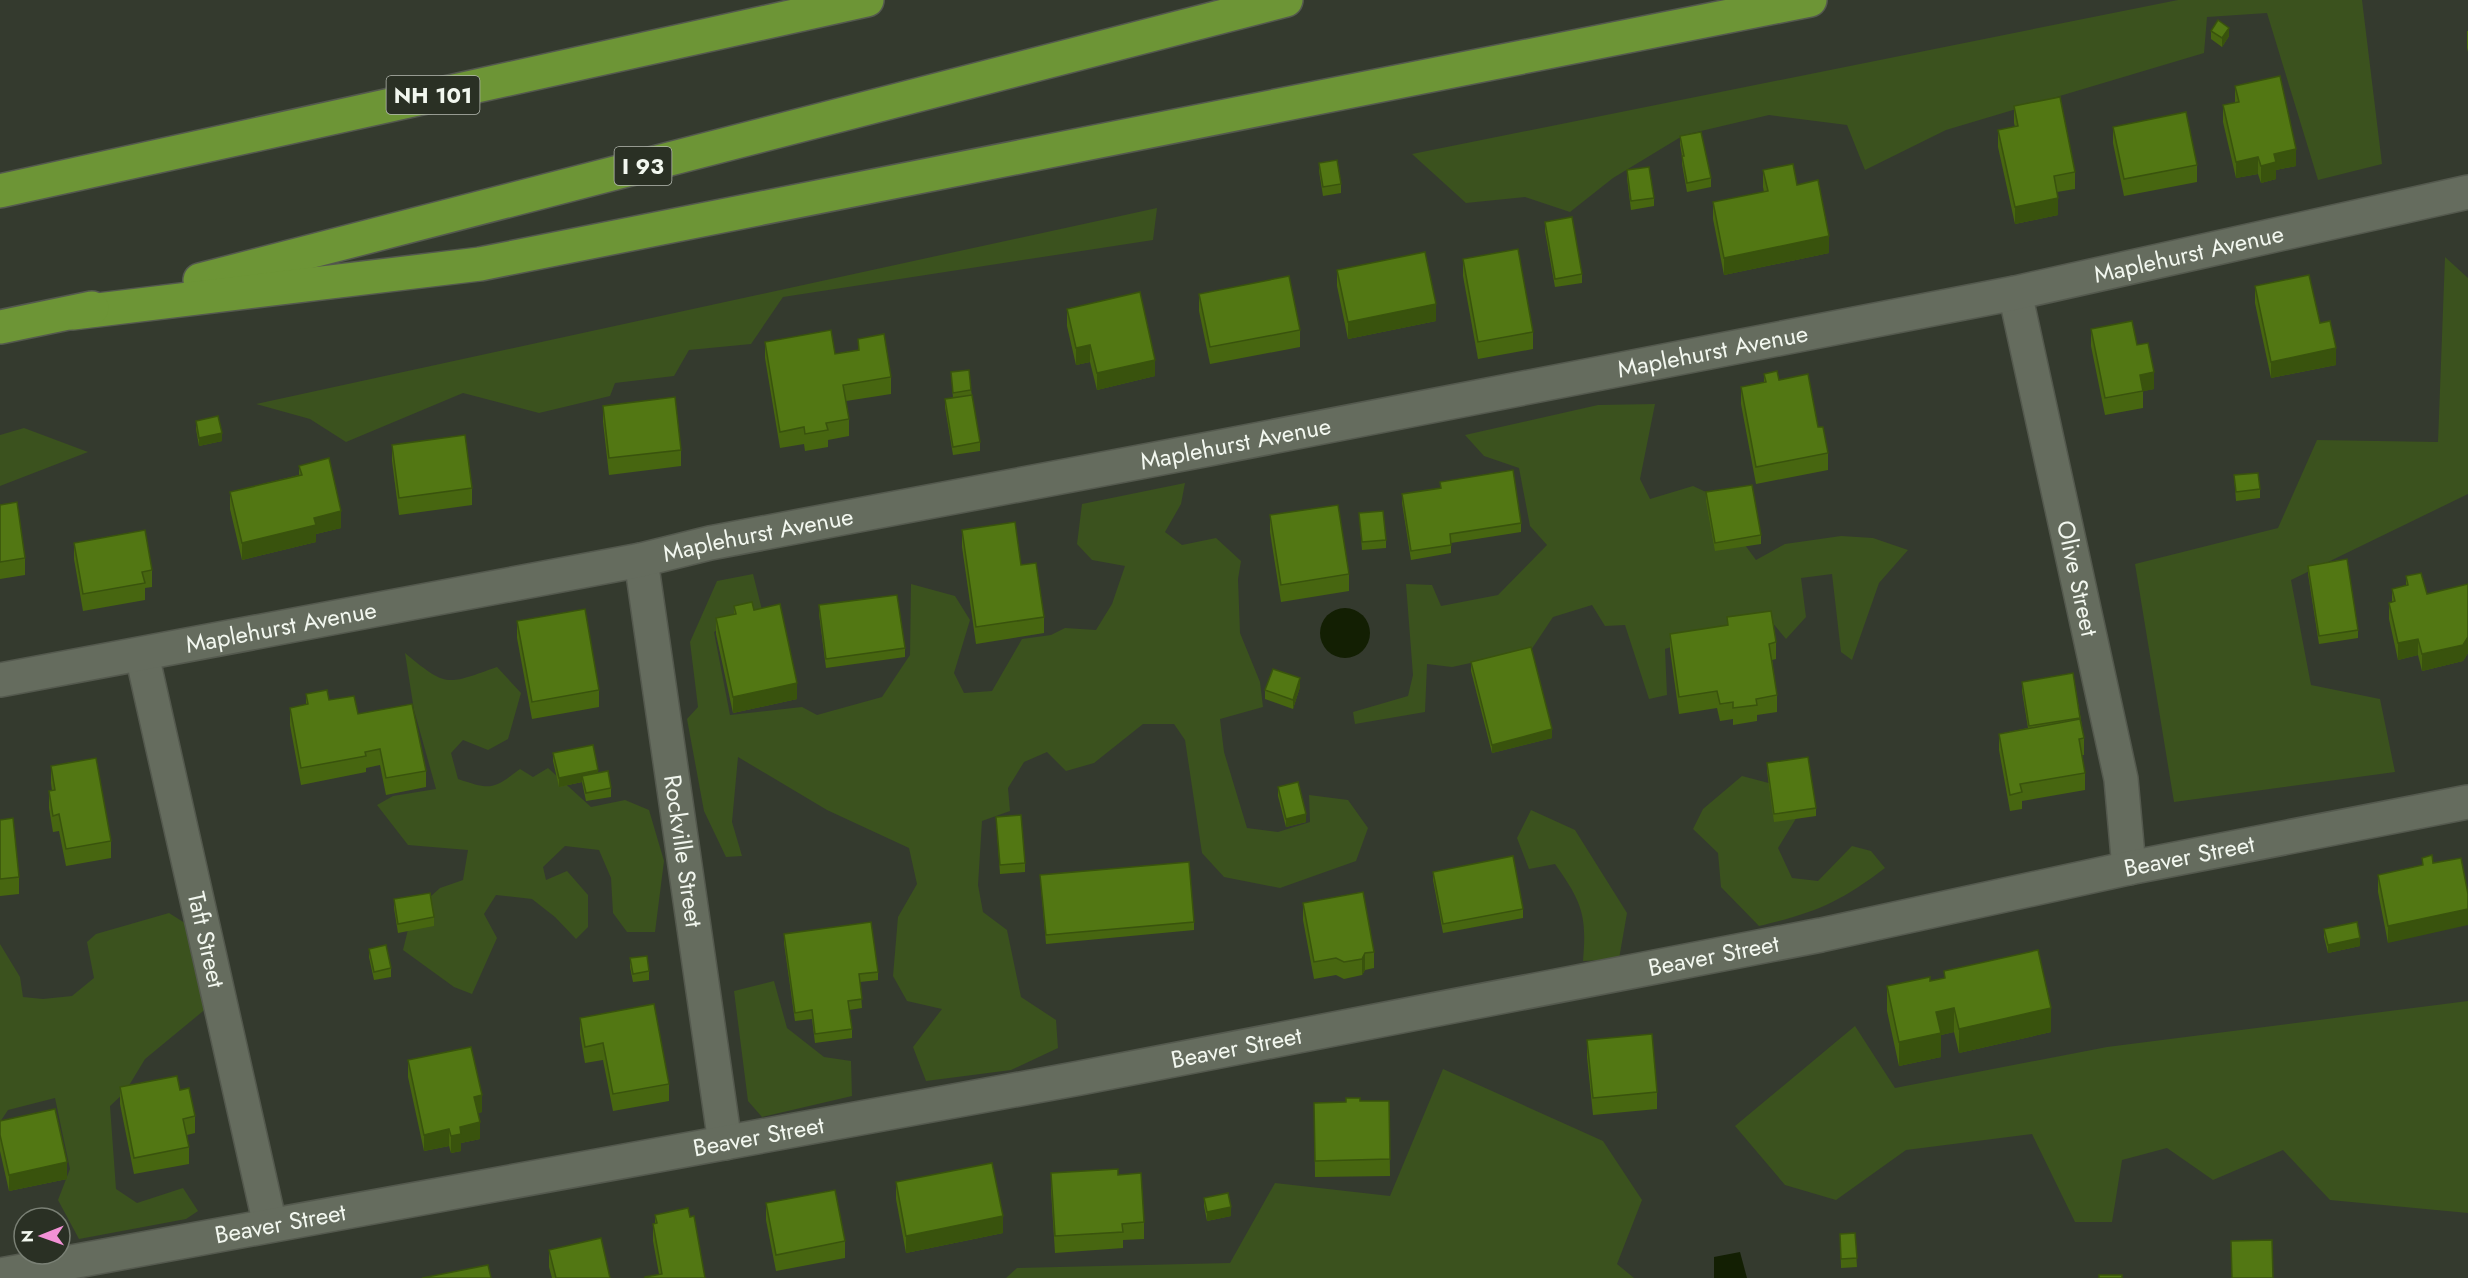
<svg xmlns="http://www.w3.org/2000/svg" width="2468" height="1278" viewBox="0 0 2468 1278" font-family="Jost,sans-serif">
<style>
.green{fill:#3b521e}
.water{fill:#131f03}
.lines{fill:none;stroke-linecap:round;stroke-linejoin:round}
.minor-casing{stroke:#54594e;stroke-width:36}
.motorway-casing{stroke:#54594e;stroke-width:36}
.minor{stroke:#656c5e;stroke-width:33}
.motorway{stroke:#6d9536;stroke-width:33}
.wall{fill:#476610}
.shaded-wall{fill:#39530d}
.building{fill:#527713;stroke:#39530d;stroke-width:1.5}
.labels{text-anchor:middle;stroke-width:6;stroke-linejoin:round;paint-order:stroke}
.shield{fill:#2a3024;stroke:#b6bbb2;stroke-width:1.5}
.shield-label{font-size:22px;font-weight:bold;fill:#f2f7ef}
.street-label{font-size:24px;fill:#f2f7ef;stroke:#2a3024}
</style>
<rect width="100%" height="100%" fill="#343a2e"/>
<!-- green -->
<g class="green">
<polygon points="2178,0 2362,0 2382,164 2318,180 2267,13 2207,17 2204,53 1946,130 1865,170 1847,125 1769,115 1684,135 1613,178 1570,212 1525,197 1466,203 1412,154"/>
<polygon points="1157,208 1153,240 783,297 751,344 689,350 674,376 615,383 610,396 539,413 463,393 346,442 310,419 256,404"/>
<polygon points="2445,257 2468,278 2468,494 2291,580 2311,685 2380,699 2395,772 2174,802 2135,564 2278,528 2317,440 2438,442"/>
<polygon points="1655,404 1640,479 1650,499 1693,486 1706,492 1756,560 1785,544 1841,536 1873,538 1908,550 1879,583 1852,660 1841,652 1832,574 1801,578 1806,617 1786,639 1771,621 1717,632 1665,649 1667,695 1649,699 1625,625 1605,626 1592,605 1553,617 1531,650 1452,667 1427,664 1425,712 1355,724 1353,712 1408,696 1413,675 1406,584 1432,585 1441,606 1498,595 1547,545 1530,526 1519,468 1484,456 1465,435 1598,405"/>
<polygon points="24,428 88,452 0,486 0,435"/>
<polygon points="1185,483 1181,504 1165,532 1182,545 1216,538 1241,561 1238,579 1240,633 1260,682 1263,707 1220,719 1224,752 1247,828 1278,832 1310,822 1309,795 1348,800 1368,828 1356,861 1280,888 1224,877 1202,853 1185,740 1174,724 1143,724 1094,763 1066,771 1047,752 1024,762 1008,788 1010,811 982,821 978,885 983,912 1007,930 1021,997 1056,1020 1058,1048 1011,1070 926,1081 913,1047 942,1009 907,1001 893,976 898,917 917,884 909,848 827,810 738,757 732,822 742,856 726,857 704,811 687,719 698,707 690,642 717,581 753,574 763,614 732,622 714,632 730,715 802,707 817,715 882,697 910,655 911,584 955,596 970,620 954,673 964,693 992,691 1022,639 1051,635 1065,628 1096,630 1112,604 1125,566 1092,560 1077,544 1082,504"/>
<path d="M405 653C447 688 446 685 497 667L521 693 508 739 488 750 463 740 451 753 458 779C491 790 492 790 520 769L533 777 548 768 591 807 625 800 649 810 664 861 655 932H627L613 913 611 878 599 850 565 846 543 867 546 880 567 871 588 895V927L576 939 555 917 532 899 496 895 484 914 497 938 472 994 454 987 403 950 412 913 440 888 463 880 468 850 408 845 377 805 393 796 436 789 414 710Z"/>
<path d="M1742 776 1784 787 1803 807 1778 848 1792 878 1818 881 1852 846 1871 851 1885 868C1839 903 1814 913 1759 926L1721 887 1718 853 1693 829 1703 809Z"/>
<path d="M1531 810 1575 830 1627 913 1619 959 1583 961C1587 915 1582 902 1555 864L1529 869 1517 838Z"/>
<polygon points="169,913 188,925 208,1007 145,1059 125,1092 110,1106 116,1189 137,1203 183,1188 198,1211 186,1219 79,1239 58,1200 70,1169 55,1098 8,1110 0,1122 0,944 20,977 23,997 43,999 72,996 94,978 87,942 96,934"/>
<polygon points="774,981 787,1028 824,1057 851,1061 852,1096 762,1117 748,1101 734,991"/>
<polygon points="2468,1001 2468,1213 2330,1200 2283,1150 2213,1180 2167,1148 2122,1160 2112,1222 2075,1222 2032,1134 1906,1150 1836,1200 1785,1185 1735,1126 1855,1026 1895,1088 2107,1047"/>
<polygon points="1443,1069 1603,1141 1642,1200 1617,1264 1634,1278 1006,1278 1017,1268 1230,1263 1275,1183 1390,1196"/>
</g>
<!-- water -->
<g class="water">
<circle cx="1345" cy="633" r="25"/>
<polygon points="1740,1252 1747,1278 1714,1278 1714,1257"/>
</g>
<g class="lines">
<!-- minor casing -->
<g class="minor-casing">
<g id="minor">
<path id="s1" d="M2015 293 2121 779 2129 868"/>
<path id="s2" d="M641 560 725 1143"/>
<path id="s3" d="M142 655 270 1225"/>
<path id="s4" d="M0 680 641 560 710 543 1209 449 2015 293 2468 192"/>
<path id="s5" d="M0 1275 1080 1078 1821 935 2129 868 2468 802"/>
</g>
</g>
<!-- motorway casing -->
<g class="motorway-casing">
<g id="motorway">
<polyline points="0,191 867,0"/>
<polyline points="200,280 1286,0"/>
<polyline points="73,313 480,264 1810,0"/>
<polyline points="0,327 92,308"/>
</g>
</g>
<!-- minor -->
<use href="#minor" class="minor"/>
<!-- motorway -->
<use href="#motorway" class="motorway"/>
</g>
<!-- wall -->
<g class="wall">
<polygon points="2211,31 2229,36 2222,47 2211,39"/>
<polygon points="2467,31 2468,31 2468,52 2467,48"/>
<polygon points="2235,86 2296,166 2276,170 2276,179 2261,183 2258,174 2236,178 2223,122 2223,105 2235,103"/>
<polygon points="2014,106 2075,172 2075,189 2057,192 2058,215 2015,224 1998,147 1998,130 2015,127 2014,123"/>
<polygon points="2113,127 2197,165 2197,182 2124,196 2113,143"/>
<polygon points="1680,136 1711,178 1711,187 1687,192 1682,164 1682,156 1680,144"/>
<polygon points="1319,163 1341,184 1341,193 1323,196 1319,171"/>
<polygon points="1627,170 1654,198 1654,206 1631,210 1627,178"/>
<polygon points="1763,170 1797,185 1829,253 1724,275 1713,219 1713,202 1764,192 1763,187"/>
<polygon points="1545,222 1582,274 1582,283 1555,287 1545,231"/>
<polygon points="1463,259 1533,332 1533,349 1478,359 1463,276"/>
<polygon points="1337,270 1436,321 1348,339 1337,286"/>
<polygon points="2255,286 2320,323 2336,365 2271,378 2255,303"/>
<polygon points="1199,294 1300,330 1300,347 1210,364 1199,311"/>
<polygon points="1067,309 1155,376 1097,390 1090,362 1076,365 1067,326"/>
<polygon points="2091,329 2137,345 2154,389 2143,391 2143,408 2105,415 2091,346"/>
<polygon points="858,339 891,377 891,394 846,401 849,419 849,436 828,440 828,447 805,451 804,444 780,448 765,358 765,342 835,354 858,350"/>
<polygon points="951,372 971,390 980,442 980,451 953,455 945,407 945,399 953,398"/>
<polygon points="1764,374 1779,380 1828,453 1828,470 1756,484 1741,404 1741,387 1764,382"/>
<polygon points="603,406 681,450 681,466 609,475 603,422"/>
<polygon points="196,421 222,441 199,446 196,429"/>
<polygon points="392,445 472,488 472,505 399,515 392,461"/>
<polygon points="299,466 341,528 316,534 316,542 242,560 230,509 230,492 299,475"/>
<polygon points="2234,475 2260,489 2260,498 2236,501"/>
<polygon points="1440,482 1521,523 1521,532 1451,543 1451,553 1411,560 1402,503 1402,494 1440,489"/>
<polygon points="1706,492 1761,535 1761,544 1715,551 1706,501"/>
<polygon points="0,505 25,558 25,575 0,579"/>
<polygon points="1359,513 1386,540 1386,548 1362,550"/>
<polygon points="1270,515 1349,574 1349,591 1281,602 1270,532"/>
<polygon points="962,530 1021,565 1044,617 1044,633 976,644 962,547"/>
<polygon points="74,543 152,570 152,587 145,588 145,600 83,611 74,559"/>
<polygon points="2308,566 2358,630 2358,638 2319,644 2308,574"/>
<polygon points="2406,576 2427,594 2468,584 2468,653 2463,661 2422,671 2418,655 2398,660 2389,619 2389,603 2392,602 2392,589 2406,585"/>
<polygon points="819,605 905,648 905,657 826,668 819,614"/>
<polygon points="734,606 754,610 797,699 733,713 716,634 716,618 734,614"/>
<polygon points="1727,617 1776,642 1776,659 1772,660 1777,695 1777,712 1757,715 1757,721 1733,725 1733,719 1720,721 1717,708 1679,714 1670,650 1670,634 1727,625"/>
<polygon points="517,621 599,690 599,707 532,719 517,638"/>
<polygon points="1471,662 1552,738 1492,753 1471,671"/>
<polygon points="2073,673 2084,738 2084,755 2082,755 2085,773 2085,790 2022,801 2022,809 2010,811 1999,750 1999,734 2028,728 2022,691 2022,682"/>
<polygon points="1300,687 1293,709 1265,699 1265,690"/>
<polygon points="306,694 358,714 426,771 426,787 386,795 380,765 366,768 366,772 301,785 290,725 290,708 306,705"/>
<polygon points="553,753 598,773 611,788 611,797 586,801 582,782 559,787 553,761"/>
<polygon points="1767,763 1816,808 1816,816 1774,822 1767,771"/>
<polygon points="51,766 111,841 111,858 66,866 59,831 53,832 49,808 49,791 52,791 51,783"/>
<polygon points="1278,787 1306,822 1286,827 1278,796"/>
<polygon points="996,817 1025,863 1025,872 1000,874"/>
<polygon points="0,820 19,877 19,894 0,896"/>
<polygon points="2432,855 2388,943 2378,892 2378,875 2422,865 2422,858"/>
<polygon points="1433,872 1523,909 1523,918 1443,933 1433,880"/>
<polygon points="1040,875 1194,922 1194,930 1046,944"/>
<polygon points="394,899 434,917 434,926 398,933 394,908"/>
<polygon points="1303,903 1374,952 1374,968 1365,970 1362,975 1344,979 1336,975 1314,979 1303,920"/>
<polygon points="2324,929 2360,946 2328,953 2324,937"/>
<polygon points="784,934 878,972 878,980 860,982 862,1008 849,1010 852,1029 852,1038 815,1043 812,1019 795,1021 784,943"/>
<polygon points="369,949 391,968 391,977 374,980 369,957"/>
<polygon points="630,958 649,971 649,980 633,982 630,967"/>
<polygon points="1944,971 2051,1032 1959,1053 1954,1032 1941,1035 1941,1057 1899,1066 1887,1011 1887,986 1930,981 1944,978"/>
<polygon points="580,1018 669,1084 669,1101 613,1111 603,1060 585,1063 580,1034"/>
<polygon points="1587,1040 1657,1092 1657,1109 1593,1115 1587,1057"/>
<polygon points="408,1060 482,1112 478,1113 480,1139 461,1143 461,1151 451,1153 449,1146 424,1151 408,1077"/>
<polygon points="120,1087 180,1090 195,1116 195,1133 187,1135 189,1147 189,1164 134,1174 120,1104"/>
<polygon points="1389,1101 1390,1176 1315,1177 1314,1103"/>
<polygon points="0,1121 67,1179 9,1191 0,1151"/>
<polygon points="1051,1173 1118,1175 1144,1222 1144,1239 1123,1240 1123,1248 1055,1253 1051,1190"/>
<polygon points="896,1182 1003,1233 906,1253 896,1199"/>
<polygon points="1204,1198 1231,1216 1207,1221 1204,1206"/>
<polygon points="766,1203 845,1241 845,1258 776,1271 766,1220"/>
<polygon points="655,1215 690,1217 705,1278 659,1274 653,1241 653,1224 655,1224"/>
<polygon points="1855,1233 1857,1267 1841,1268 1840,1234"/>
<polygon points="549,1250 610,1278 552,1278 549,1267"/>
</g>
<!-- shaded-wall -->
<g class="shaded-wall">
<polygon points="2229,28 2229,36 2222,47 2222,38"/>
<polygon points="2296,149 2296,166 2276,170 2276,179 2261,183 2261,166 2274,154"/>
<polygon points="2258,157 2258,174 2236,178 2236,162"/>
<polygon points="2058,198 2058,215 2015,224 2015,207"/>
<polygon points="1829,236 1829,253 1724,275 1724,258"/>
<polygon points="1436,304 1436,321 1348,339 1348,322"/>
<polygon points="1090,345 1090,362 1076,365 1076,348"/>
<polygon points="2336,348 2336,365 2271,378 2271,362"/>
<polygon points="1155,360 1155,376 1097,390 1097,373"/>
<polygon points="2154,372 2154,389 2140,392 2140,375"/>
<polygon points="222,433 222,441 199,446 199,438"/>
<polygon points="341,511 341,528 316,534 316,542 242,560 242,543 314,518"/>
<polygon points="2468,637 2468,653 2463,661 2422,671 2422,654"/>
<polygon points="2418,639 2418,655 2398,660 2398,643"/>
<polygon points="1300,678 1300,687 1293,709 1293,700"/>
<polygon points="797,683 797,699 733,713 733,697"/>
<polygon points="1552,729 1552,738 1492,753 1492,745"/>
<polygon points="598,770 598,778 582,776 582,782 559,787 559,778"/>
<polygon points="1306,814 1306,822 1286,827 1286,819"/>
<polygon points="2468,909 2468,925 2388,943 2388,926"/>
<polygon points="2360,938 2360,946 2328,953 2328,945"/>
<polygon points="1365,953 1365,970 1362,975 1362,959"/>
<polygon points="1954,1008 1954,1032 1941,1035 1941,1057 1899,1066 1899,1042 1936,1012"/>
<polygon points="2051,1008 2051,1032 1959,1053 1959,1029"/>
<polygon points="482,1095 482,1112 474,1114 474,1097"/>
<polygon points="480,1122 480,1139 461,1143 461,1151 451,1153 451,1136 460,1127"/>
<polygon points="449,1129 449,1146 424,1151 424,1135"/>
<polygon points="67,1162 67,1179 9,1191 9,1175"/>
<polygon points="1231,1207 1231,1216 1207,1221 1207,1212"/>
<polygon points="1003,1216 1003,1233 906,1253 906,1236"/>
</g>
<!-- building -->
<g class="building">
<polygon points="2218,20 2229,28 2222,38 2211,31"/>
<polygon points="2280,76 2296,149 2274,154 2276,162 2261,166 2258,157 2236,162 2223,105 2239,102 2235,86"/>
<polygon points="2060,97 2075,172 2054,176 2058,198 2015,207 1998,130 2018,126 2014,106"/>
<polygon points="2186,112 2197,165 2124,179 2113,127"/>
<polygon points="1701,132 1711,178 1687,183 1682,156 1684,156 1680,136"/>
<polygon points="1337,160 1341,184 1323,187 1319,163"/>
<polygon points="1793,164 1797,185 1818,180 1829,236 1724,258 1713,202 1768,191 1763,170"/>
<polygon points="1649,167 1654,198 1631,201 1627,170"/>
<polygon points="1572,217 1582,274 1555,279 1545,222"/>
<polygon points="1518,249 1533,332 1478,342 1463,259"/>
<polygon points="1425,252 1436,304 1348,322 1337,270"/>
<polygon points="2309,275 2320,323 2330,321 2336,348 2271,362 2255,286"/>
<polygon points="1289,276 1300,330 1210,347 1199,294"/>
<polygon points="1140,292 1155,360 1097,373 1090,345 1076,348 1067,309"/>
<polygon points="2132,321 2137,345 2148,343 2154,372 2140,375 2143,391 2105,398 2091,329"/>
<polygon points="831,330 835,354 859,350 858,339 884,334 891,377 843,385 849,419 826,423 828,430 805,434 804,427 780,432 765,342"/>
<polygon points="969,370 971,390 953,393 951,372"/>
<polygon points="1777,371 1779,380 1808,374 1818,427 1823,427 1828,453 1756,467 1741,387 1766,382 1764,374"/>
<polygon points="972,395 980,442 953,447 945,399"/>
<polygon points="675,397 681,450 609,458 603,406"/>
<polygon points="218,416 222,433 199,438 196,421"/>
<polygon points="465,435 472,488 399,498 392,445"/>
<polygon points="329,458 341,511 314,518 316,525 242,543 230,492 302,475 299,466"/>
<polygon points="1513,470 1521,523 1450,534 1451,545 1411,551 1402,494 1441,488 1440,482"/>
<polygon points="2258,473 2260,489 2236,492 2234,475"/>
<polygon points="1752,485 1761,535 1715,543 1706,492"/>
<polygon points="17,502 25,558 0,562 0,505"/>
<polygon points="1338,505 1349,574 1281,585 1270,515"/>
<polygon points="1383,511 1386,540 1362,542 1359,513"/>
<polygon points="1015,522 1021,565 1036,563 1044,617 976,627 962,530"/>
<polygon points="145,530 152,570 142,572 145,583 83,594 74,543"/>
<polygon points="2347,559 2358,630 2319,636 2308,566"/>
<polygon points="2421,573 2427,594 2468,584 2468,637 2463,645 2422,654 2418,639 2398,643 2389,603 2395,601 2392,589 2408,585 2406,576"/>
<polygon points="897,595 905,648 826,659 819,605"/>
<polygon points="752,602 754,610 780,604 797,683 733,697 716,618 736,614 734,606"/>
<polygon points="585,609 599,690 532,702 517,621"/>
<polygon points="1771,611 1776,642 1769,644 1777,695 1756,699 1757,705 1733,708 1733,702 1720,704 1717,691 1679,697 1670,634 1728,625 1727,617"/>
<polygon points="1531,647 1552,729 1492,745 1471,662"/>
<polygon points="1273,669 1300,678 1293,700 1265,690"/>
<polygon points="2073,673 2080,718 2029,726 2022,682"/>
<polygon points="327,690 329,700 354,696 358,714 412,704 426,771 386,778 380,749 365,752 366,756 301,768 290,708 308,704 306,694"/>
<polygon points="2080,719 2084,738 2079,739 2085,773 2020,784 2022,792 2010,795 1999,734"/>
<polygon points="593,745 598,770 559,778 553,753"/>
<polygon points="1808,757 1816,808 1774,814 1767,763"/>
<polygon points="96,758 111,841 66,849 59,814 53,816 49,791 55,790 51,766"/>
<polygon points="608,771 611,788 586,793 582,776"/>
<polygon points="1298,782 1306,814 1286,819 1278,787"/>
<polygon points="1021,815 1025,863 1000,865 996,817"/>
<polygon points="13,818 19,877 0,879 0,820"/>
<polygon points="2432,855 2433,863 2461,858 2468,894 2468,909 2388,926 2378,875 2423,865 2422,858"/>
<polygon points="1513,856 1523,909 1443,924 1433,872"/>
<polygon points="1189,862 1194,922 1046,935 1040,875"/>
<polygon points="1363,892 1374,952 1365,953 1362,959 1344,962 1336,958 1314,962 1303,903"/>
<polygon points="430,893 434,917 398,924 394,899"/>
<polygon points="871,922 878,972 859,974 862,999 848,1001 852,1029 815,1034 812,1010 795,1013 784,934"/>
<polygon points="2357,922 2360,938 2328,945 2324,929"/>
<polygon points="386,945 391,968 374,972 369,949"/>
<polygon points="2038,950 2051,1008 1959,1029 1954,1008 1936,1012 1941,1033 1899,1042 1887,986 1930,977 1930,981 1945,978 1944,971"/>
<polygon points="647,956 649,971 633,974 630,958"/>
<polygon points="654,1004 669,1084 613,1094 603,1043 585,1047 580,1018"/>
<polygon points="1652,1034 1657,1092 1593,1098 1587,1040"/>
<polygon points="471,1047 482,1095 474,1097 480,1122 460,1127 461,1134 451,1136 449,1129 424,1135 408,1060"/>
<polygon points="177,1076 180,1090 189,1088 195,1116 183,1119 189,1147 134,1158 120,1087"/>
<polygon points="1346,1098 1360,1098 1360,1101 1389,1101 1390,1159 1315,1161 1314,1103 1346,1102"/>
<polygon points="55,1109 67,1162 9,1175 0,1135 0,1121"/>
<polygon points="992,1163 1003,1216 906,1236 896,1182"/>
<polygon points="1118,1169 1118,1175 1141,1173 1144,1222 1122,1224 1123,1232 1055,1236 1051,1173"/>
<polygon points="835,1190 845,1241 776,1255 766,1203"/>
<polygon points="1228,1193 1231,1207 1207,1212 1204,1198"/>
<polygon points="688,1208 690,1217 694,1216 705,1278 645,1278 645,1277 662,1274 653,1224 657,1223 655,1215"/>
<polygon points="1855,1233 1857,1258 1841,1259 1840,1234"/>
<polygon points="601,1238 610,1278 556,1278 549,1250"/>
<polygon points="2272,1240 2273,1278 2232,1278 2231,1241"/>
<polygon points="488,1265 491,1278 422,1278"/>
<rect x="2099" y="1275" width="23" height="3"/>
</g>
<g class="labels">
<!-- shield labels -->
<g class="shield">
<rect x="386.5" y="76" width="93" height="38" rx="4.5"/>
<rect x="614.5" y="147" width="57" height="38" rx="4.5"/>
</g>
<g class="shield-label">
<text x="433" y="103">NH 101</text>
<text x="643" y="174">I 93</text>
</g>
<!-- street labels -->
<g class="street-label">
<text dy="8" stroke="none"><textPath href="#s4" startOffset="2230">Maplehurst Avenue</textPath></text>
<text dy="8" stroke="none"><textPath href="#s4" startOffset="1744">Maplehurst Avenue</textPath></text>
<text dy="8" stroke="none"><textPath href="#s4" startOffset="1258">Maplehurst Avenue</textPath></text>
<text dy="8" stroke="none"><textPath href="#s4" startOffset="772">Maplehurst Avenue</textPath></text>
<text dy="8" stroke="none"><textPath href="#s1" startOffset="292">Olive Street</textPath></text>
<text dy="8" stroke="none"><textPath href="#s4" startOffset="286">Maplehurst Avenue</textPath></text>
<text dy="8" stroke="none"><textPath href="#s2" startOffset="294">Rockville Street</textPath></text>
<text dy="8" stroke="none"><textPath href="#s5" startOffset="2229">Beaver Street</textPath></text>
<text dy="8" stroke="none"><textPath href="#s3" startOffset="292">Taft Street</textPath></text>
<text dy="8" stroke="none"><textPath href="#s5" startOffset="1743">Beaver Street</textPath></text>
<text dy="8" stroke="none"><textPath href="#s5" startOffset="1257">Beaver Street</textPath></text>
<text dy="8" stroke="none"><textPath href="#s5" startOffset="771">Beaver Street</textPath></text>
<text dy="8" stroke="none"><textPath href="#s5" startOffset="285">Beaver Street</textPath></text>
</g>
</g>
<!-- north arrow -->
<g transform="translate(42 1236) rotate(269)"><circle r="28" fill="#2a3024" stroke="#7a8075" stroke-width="1.5"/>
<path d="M0-4.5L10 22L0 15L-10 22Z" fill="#f391d6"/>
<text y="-9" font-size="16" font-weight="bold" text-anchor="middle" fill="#f2f7ef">N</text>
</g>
</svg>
